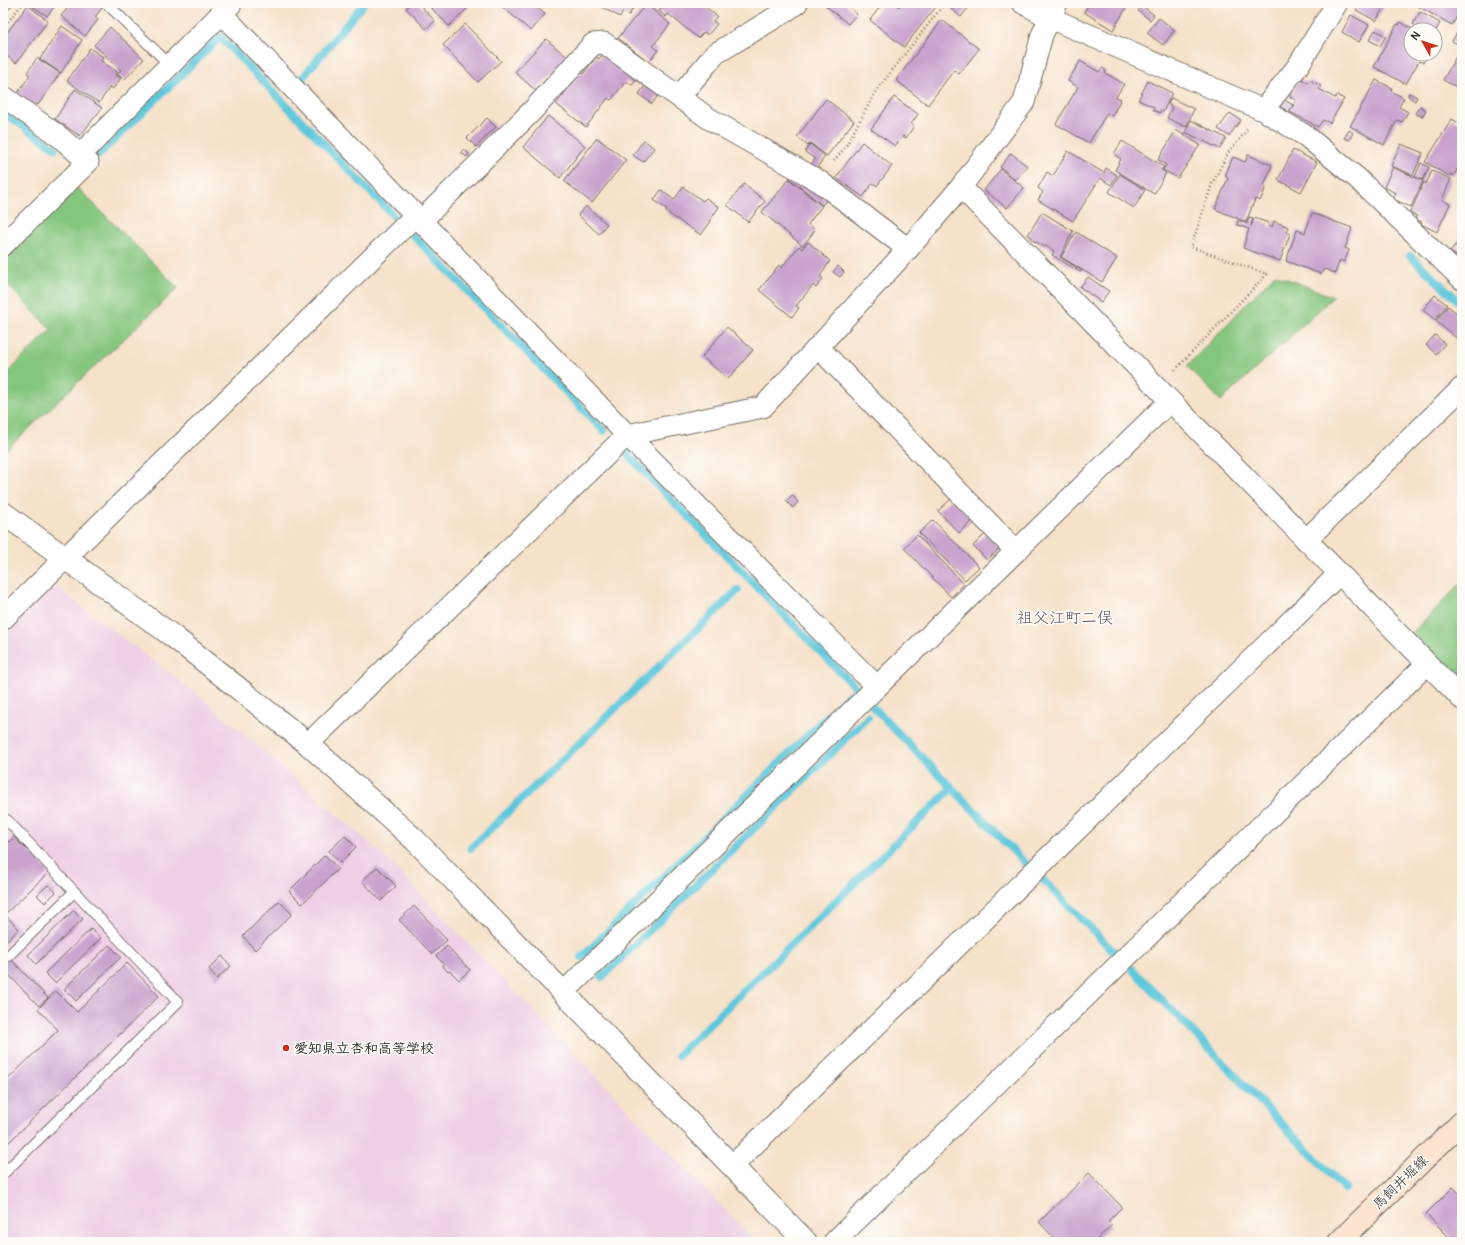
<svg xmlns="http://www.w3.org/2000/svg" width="1465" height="1245" viewBox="0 0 1465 1245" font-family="Pangolin,'Klee One',sans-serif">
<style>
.built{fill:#efd0e6}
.green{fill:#85c67e;stroke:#587854}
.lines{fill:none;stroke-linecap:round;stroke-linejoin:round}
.stream{stroke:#5fc7db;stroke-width:8}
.building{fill:#c9a2ce}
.service-casing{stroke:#726b62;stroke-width:12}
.minor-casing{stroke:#726b62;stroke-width:23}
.tertiary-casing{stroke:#726b62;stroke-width:24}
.secondary-casing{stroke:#726b62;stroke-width:24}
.path{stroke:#726b62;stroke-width:2.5;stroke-dasharray:1 3;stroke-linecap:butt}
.service{stroke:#fff;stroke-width:10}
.minor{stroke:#fff;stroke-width:21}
.tertiary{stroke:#fff;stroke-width:22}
.secondary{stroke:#fde4d1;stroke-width:22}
.poi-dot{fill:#c8321e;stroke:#fdfcf7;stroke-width:1.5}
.labels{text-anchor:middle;stroke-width:3.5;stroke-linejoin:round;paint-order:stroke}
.poi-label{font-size:14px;font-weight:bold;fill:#2b2b2b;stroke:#fdfcf7;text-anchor:start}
.street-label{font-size:14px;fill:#2b2b2b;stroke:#fdfcf7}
.quarter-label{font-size:16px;fill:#625564;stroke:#fdfcf7}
</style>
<rect width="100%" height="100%" fill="#fdfcf7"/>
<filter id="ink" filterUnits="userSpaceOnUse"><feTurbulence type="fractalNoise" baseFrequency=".025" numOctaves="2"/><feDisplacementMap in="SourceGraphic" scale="8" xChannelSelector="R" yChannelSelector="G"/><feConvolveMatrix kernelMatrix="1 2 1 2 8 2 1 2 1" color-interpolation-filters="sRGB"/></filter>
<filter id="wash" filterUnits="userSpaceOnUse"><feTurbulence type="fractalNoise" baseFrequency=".012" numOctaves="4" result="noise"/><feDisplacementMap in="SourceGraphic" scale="16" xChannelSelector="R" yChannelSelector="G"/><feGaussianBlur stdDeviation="0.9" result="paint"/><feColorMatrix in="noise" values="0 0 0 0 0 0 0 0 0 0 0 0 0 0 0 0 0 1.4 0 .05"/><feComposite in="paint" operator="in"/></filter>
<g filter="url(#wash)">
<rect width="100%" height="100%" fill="#f6e1c9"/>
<!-- built -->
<polygon class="built" points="53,585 202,698 381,853 756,1242 3,1242 3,634"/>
<!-- green -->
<g class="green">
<polygon points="76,186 178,288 3,453 3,377 51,329 3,280 3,258"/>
<polygon points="1275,274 1333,297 1221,401 1187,366"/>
<polygon points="1462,582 1462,687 1411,634"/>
</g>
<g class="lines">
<!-- stream -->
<g class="stream">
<polyline points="299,82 364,3"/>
<polyline points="3,112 55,148"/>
<polyline points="98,155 220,37 397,219"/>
<polyline points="413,235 604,431"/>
<polyline points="1410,256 1462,304"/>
<polyline points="627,454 858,690"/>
<polyline points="873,707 1027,865"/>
<polyline points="471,848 738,590"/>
<polyline points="1043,880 1116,954"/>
<polyline points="582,957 849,695"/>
<polyline points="1132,969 1345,1189"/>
<polyline points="602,977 868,717"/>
<polyline points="678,1055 952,788"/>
</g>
</g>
<g id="blocks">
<!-- building -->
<g class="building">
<polygon points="3,3 14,3 3,16"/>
<polygon points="28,3 57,3 47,16"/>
<polygon points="72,3 95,3 102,8 95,17 98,20 85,36 61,16"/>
<polygon points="411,3 418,3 435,21 426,29 406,8"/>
<polygon points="426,3 473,3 449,26"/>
<polygon points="500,3 531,3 545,14 531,31 499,4"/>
<polygon points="599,3 636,3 629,15 623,12 620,17 598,5"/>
<polygon points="648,3 660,3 655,9"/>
<polygon points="664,3 700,3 717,16 713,21 717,24 708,35 704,32 698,38 668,14 666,17 659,11"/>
<polygon points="828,3 844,3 857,14 848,24 826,6"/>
<polygon points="883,3 894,3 899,7 902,3 928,3 935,8 904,47 870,20"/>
<polygon points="956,3 972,3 961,17 951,9"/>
<polygon points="1090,3 1129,3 1113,30 1084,12"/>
<polygon points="1355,3 1386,3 1376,21 1356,10 1359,5"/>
<polygon points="1412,3 1462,3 1462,8 1452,25"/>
<polygon points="646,4 670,24 653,46 658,50 649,62 618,38"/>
<polygon points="28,5 48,21 16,63 3,53 3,38"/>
<polygon points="1142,6 1154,15 1150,20 1138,11"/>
<polygon points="1420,12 1440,23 1435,32 1435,30 1423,30 1413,24"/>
<polygon points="1351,15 1369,25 1359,42 1342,32"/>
<polygon points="1159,18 1175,30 1163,45 1147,33"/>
<polygon points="942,20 979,49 959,74 954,70 928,105 896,80"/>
<polygon points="1400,22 1415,30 1411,30 1411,54 1428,54 1423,63 1419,61 1406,84 1374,67 1397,24 1399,25"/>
<polygon points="465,24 501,61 478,82 443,45"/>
<polygon points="62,26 82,40 61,73 40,59"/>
<polygon points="1461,26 1462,26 1462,39 1459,45 1452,41"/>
<polygon points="110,27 144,59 124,80 117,74 121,70 94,45"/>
<polygon points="1375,30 1386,36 1380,46 1369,40"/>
<polygon points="546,39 567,57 536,91 515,72"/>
<polygon points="90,48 103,57 101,61 117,72 115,75 121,78 113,89 110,87 99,103 67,81"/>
<polygon points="605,51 638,77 632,85 626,81 611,100 608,98 586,127 556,104 581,72 583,74 596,57 599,59"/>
<polygon points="1457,55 1462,57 1462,90 1443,80"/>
<polygon points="37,58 60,73 38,105 36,103 34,106 17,94 30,75 27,73"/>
<polygon points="1080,61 1099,72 1102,68 1106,71 1105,73 1124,84 1116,97 1121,99 1112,116 1107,113 1089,143 1056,124 1078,87 1068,81"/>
<polygon points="1300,78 1308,83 1310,80 1321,86 1319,89 1335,98 1337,95 1344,99 1330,123 1323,120 1318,127 1290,112 1296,100 1290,97"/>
<polygon points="1376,80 1392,88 1391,91 1404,98 1399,107 1408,112 1402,122 1397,120 1384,145 1350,126"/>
<polygon points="1148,81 1172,93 1163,112 1161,110 1160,113 1153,110 1154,107 1138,100"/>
<polygon points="646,84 659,94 652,104 639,94"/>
<polygon points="75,89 102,108 80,136 55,119"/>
<polygon points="1409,93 1417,97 1415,101 1408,96"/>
<polygon points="894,97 918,114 911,124 914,126 906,138 903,136 895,146 871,129"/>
<polygon points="1171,98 1194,109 1186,127 1167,118 1172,107 1168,104"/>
<polygon points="826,99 854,121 827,156 810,143 808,146 797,137"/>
<polygon points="1284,100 1293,105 1289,112 1280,107"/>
<polygon points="1420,106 1426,110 1422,117 1415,113"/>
<polygon points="1230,113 1241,120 1229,136 1218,129"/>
<polygon points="548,116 585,146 560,178 523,147"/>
<polygon points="487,118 496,127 476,147 467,138"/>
<polygon points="1452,119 1462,125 1462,162 1453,176 1450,174 1449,176 1425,162"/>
<polygon points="1191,120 1226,138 1220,149 1185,132"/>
<polygon points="1176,130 1200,145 1178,178 1163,170 1166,165 1158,160"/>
<polygon points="1349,130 1353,133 1349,140 1344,138"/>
<polygon points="597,138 626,160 592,203 564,181"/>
<polygon points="644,140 654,148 643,162 633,155"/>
<polygon points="1122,141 1164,167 1161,170 1166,173 1154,194 1115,170 1121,159 1114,154"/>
<polygon points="862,142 892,166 877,186 873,183 863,197 836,178"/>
<polygon points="810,144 825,156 815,171 810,166 815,159 805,152"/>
<polygon points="1401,144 1423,153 1413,175 1391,166"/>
<polygon points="464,149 469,154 466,157 461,152"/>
<polygon points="1293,150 1317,162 1301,192 1278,180"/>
<polygon points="1068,151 1104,173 1106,168 1117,175 1111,185 1100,178 1073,221 1038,200 1043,192 1038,188 1047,172 1053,176"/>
<polygon points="1011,153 1027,166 1015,180 1000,167"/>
<polygon points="1248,155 1272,165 1264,186 1266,187 1260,201 1255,199 1246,222 1215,209 1228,178 1225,176 1233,157 1245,162"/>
<polygon points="1421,163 1429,167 1423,180 1415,177"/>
<polygon points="1393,167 1423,181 1411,207 1393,199 1396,193 1384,187"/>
<polygon points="1001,169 1024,188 1007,208 984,190"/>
<polygon points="1432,171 1451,179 1442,200 1450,204 1437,232 1421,224 1422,222 1415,219 1417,216 1410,213 1424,182 1426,184"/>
<polygon points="794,173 827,200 822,205 789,178"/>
<polygon points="1120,174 1145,190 1134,208 1109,192"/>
<polygon points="789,179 822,206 808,224 815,230 803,246 762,212"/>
<polygon points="744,184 765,201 748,222 727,205"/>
<polygon points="683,187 703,201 706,198 719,207 710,220 711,221 701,235 666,212 667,209 654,200 661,190 674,200"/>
<polygon points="586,206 607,224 599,234 578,215"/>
<polygon points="1042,212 1073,231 1060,257 1082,271 1080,272 1052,255 1054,251 1046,246 1045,247 1031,239 1032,237 1028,235"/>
<polygon points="1312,213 1352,228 1345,248 1349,250 1344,262 1340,260 1335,273 1324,269 1321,274 1286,261 1297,230 1305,233"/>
<polygon points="1249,217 1253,218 1251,226 1254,218 1269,223 1268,226 1272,227 1274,221 1288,227 1286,232 1290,234 1280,261 1243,248 1249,229 1237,225 1238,220 1247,224"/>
<polygon points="1076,232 1117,258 1102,282 1061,257"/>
<polygon points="1462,232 1462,246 1457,243"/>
<polygon points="808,242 830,261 820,276 823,279 816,288 813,285 796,306 799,308 792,317 759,290 779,265 781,268 799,246 802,249"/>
<polygon points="1455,245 1462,251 1462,260 1450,252"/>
<polygon points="838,266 844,272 840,277 833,272"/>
<polygon points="1088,277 1109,291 1101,302 1080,287"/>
<polygon points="1435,295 1447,305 1435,320 1423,310"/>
<polygon points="1448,306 1462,317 1462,331 1456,338 1436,321"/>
<polygon points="727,327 753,350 728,379 702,357"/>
<polygon points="1435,335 1445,344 1436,354 1426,345"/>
<polygon points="792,495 798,502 793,508 786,501"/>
<polygon points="952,498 973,520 959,533 938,511"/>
<polygon points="933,520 979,567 965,580 919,533"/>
<polygon points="986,533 1000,548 987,560 973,546"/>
<polygon points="917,535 964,584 951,597 904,548"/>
<polygon points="345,836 356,847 340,863 329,851"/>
<polygon points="14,837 49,872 3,916 3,843 7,840 9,842"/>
<polygon points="325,855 338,869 302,904 289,891"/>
<polygon points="377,867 396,886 381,901 362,881"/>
<polygon points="48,885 56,892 45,903 37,895"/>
<polygon points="279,901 292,914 255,950 243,936"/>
<polygon points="414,906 447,940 432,954 399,920"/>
<polygon points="74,910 83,919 36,964 28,955"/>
<polygon points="7,917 19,929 4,943 3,942 3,920"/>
<polygon points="91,929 101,938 55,983 45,973"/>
<polygon points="109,945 121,957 76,1001 64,989"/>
<polygon points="447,946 470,970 459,980 450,971 448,972 443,966 444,964 436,956"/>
<polygon points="3,951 48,998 39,1006 3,969"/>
<polygon points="222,956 231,966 217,979 209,969"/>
<polygon points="127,963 159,996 3,1148 3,1084 58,1030 38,1009 56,991 77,1012"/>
<polygon points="1089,1173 1122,1207 1108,1221 1112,1225 1094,1242 1058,1242 1039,1222"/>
<polygon points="1453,1187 1462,1196 1462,1242 1454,1242 1426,1214"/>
</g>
</g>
</g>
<g filter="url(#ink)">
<use href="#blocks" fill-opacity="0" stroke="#726b62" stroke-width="1"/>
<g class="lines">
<!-- service casing -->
<g class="service-casing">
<g id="service">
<polyline points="106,3 170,65"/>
<polyline points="3,821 7,820 178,1002 3,1174"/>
<polyline points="8,956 74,892"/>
</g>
</g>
<!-- minor casing -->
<g class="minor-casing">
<g id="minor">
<polyline points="1023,3 1050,18 1263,110 1306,136 1357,178 1462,279"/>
<polyline points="221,13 627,435 877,687"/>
<polyline points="3,96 61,138 88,162 3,245"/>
<polyline points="679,97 715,54 786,11 797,3"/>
<polyline points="1263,110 1298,66 1337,3"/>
<polyline points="80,155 231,4"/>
<polyline points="961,187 1462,699"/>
<polyline points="421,221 533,110 593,44 604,43 708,118 819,181 908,249"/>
<polyline points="818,347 1016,551"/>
<polyline points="1306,540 1462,388"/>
<polyline points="3,619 416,215"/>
<polyline points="308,744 627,435 763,407 908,249 961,187 1024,102 1042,35 1057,3"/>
<polyline points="563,993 1170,401"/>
<polyline points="732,1166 1339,574"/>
<polyline points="834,1242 1427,664"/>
</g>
</g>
<!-- tertiary casing -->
<g class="tertiary-casing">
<polyline id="tertiary" points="3,513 174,637 308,744 415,840 806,1242"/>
</g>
<!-- secondary casing -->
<g class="secondary-casing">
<polyline id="secondary" points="1339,1242 1462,1122"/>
</g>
<!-- path -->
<g class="path">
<polyline points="3,28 23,3"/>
<polyline points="834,161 846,146 876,91 945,3"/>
<polyline points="1175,370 1267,274 1191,247 1212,184 1228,153 1248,129"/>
</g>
<!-- service -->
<use href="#service" class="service"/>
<!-- minor -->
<use href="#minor" class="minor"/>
<!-- tertiary -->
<use href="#tertiary" class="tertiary"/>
<!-- secondary -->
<use href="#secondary" class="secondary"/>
</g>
</g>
<!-- markers -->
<circle class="poi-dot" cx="286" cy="1048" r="4"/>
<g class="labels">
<!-- poi labels -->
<g class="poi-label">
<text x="294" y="1053">愛知県立杏和高等学校</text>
</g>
<!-- street labels -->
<g class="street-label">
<text transform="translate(1400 1182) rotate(-44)" y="5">馬飼井堀線</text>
</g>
<!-- quarter labels -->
<g class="quarter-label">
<text x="1065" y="623">祖父江町二俣</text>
</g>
</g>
<!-- margin -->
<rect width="1465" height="1245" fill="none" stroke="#fdfcf7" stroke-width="16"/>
<!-- north arrow -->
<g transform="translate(1423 42) rotate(309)"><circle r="19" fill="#fdfcf7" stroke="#a9a8a5"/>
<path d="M0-3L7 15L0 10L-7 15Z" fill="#c8321e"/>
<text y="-6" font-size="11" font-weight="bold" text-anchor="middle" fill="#2b2b2b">N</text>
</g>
</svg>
